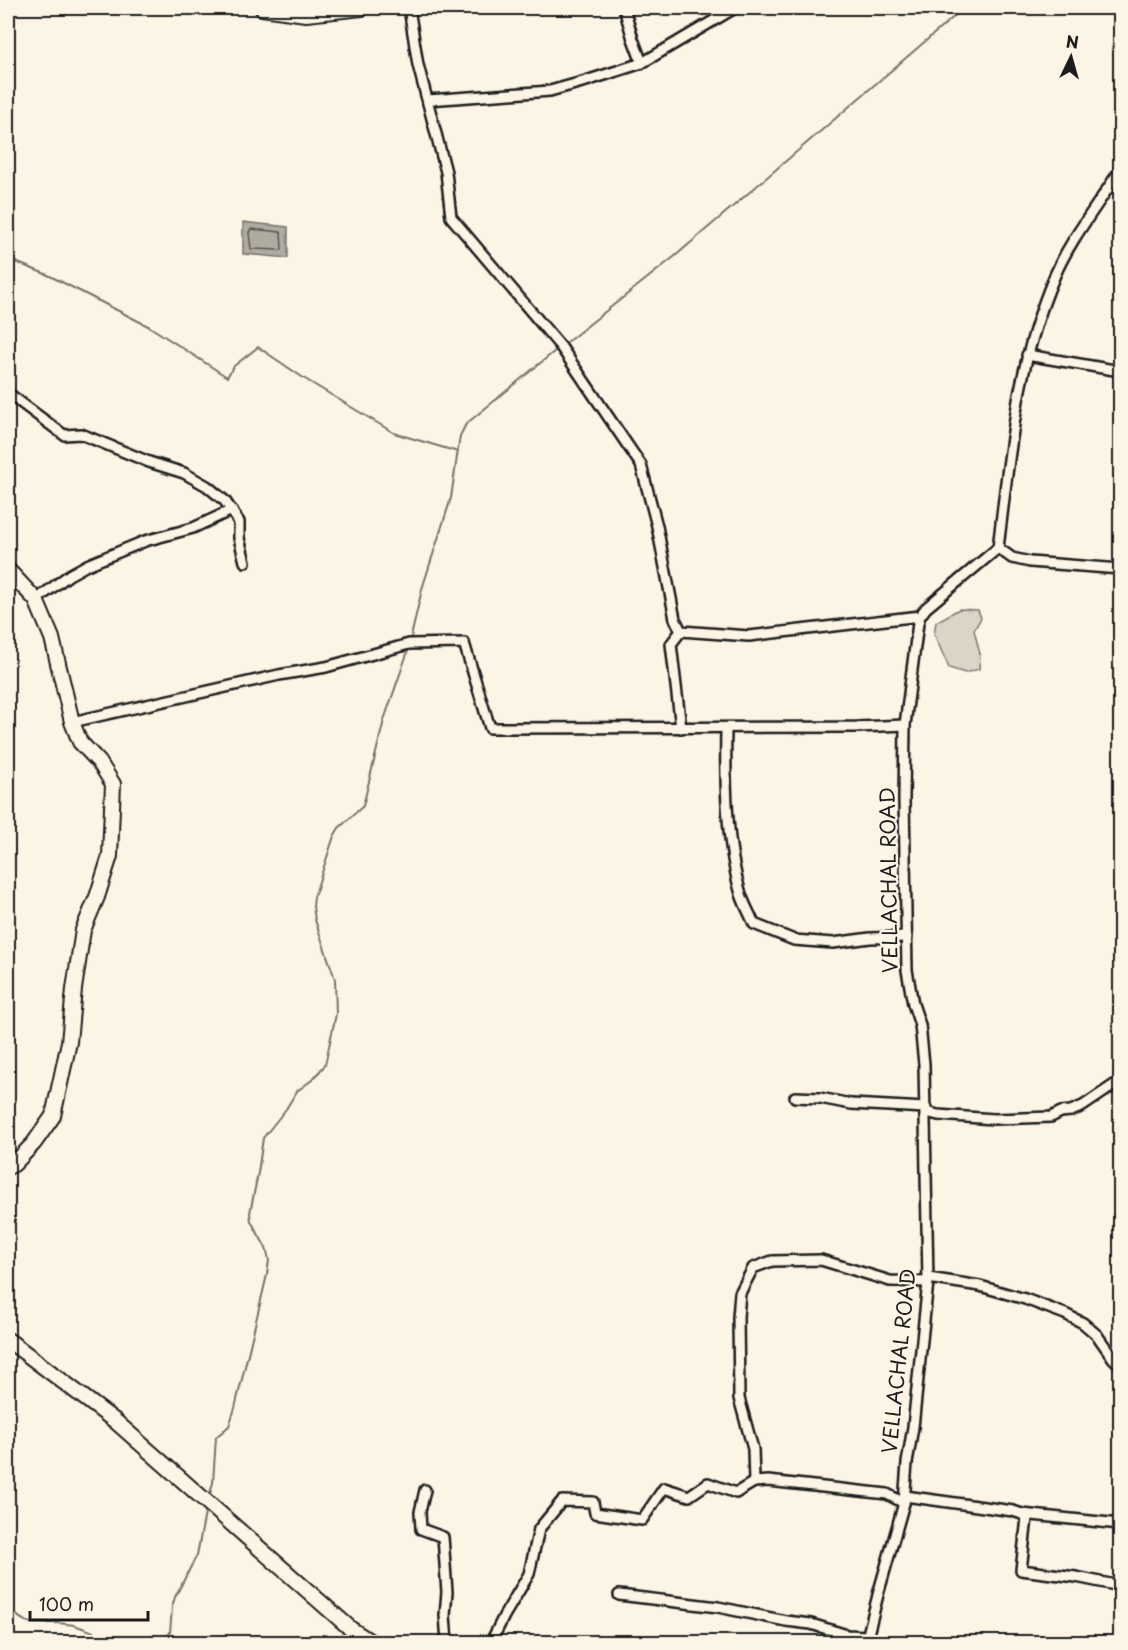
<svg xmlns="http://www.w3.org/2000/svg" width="1128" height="1650" viewBox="0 0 1128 1650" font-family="'Playpen Sans',sans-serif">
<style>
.green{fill:#dbd5c8;stroke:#7c7872;stroke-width:1.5}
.water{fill:#b0aba1;stroke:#75726c;stroke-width:1.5}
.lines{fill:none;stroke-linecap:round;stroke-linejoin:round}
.shore{stroke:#575551;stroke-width:1.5}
.stream{stroke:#75726c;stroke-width:2}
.street-casing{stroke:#1c1c1c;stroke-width:14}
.secondary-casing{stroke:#1c1c1c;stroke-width:18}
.street{stroke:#fcf5e5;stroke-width:9}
.secondary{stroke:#fcf5e5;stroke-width:14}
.labels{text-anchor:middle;stroke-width:4.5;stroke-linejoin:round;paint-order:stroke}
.street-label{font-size:20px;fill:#1c1c1c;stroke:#fcf5e5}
</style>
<rect width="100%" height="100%" fill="#fcf5e5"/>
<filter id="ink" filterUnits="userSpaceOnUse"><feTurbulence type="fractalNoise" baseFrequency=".0167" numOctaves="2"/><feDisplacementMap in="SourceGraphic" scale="12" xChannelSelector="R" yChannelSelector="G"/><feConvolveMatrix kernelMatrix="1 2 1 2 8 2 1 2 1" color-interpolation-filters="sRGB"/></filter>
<g filter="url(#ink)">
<!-- green -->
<polygon class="green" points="959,609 978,610 981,618 974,630 980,654 979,669 965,673 949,668 934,634 936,622"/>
<!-- water -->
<polygon class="water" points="243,222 288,227 288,258 243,254"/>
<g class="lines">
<!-- shore -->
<polygon class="shore" points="251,229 281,232 282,250 251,249 249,232"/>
<!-- stream -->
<g class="stream">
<polyline points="8,259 48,275 150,327 227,377 234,366 258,347 305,379 394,433 458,452"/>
<polyline points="567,342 674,257 964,8"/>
<polyline points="411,637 422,589 451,498 460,436 466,424 555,351"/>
<polyline points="209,1497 213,1483 216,1437 229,1426 235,1408 267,1275 269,1260 266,1248 251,1221 250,1213 258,1173 263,1138 286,1109 297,1091 312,1080 325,1065 336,1014 335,979 315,920 313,906 314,897 334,836 339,828 363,806 384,720 408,651"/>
<path d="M8 1607C32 1633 38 1619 67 1624 79 1625 91 1632 103 1635 114 1638 125 1640 135 1642"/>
<polyline points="163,1642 165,1637 170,1633 172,1607 175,1597 197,1555 206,1508"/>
</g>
<!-- street casing -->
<g class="street-casing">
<g id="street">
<polyline points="409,8 418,65 446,172 451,217 561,347 641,465 657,526 675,619 681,631 749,636 920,616"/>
<polyline points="624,8 633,39 642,63 735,8"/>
<polyline points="428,100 550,91 586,81 642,63"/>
<polyline points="1027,355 1120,371"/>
<polyline points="8,393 64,435 81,434 149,462 184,473 207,486 225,501 239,522 239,538 245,562"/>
<polyline points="998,548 1012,558 1030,562 1120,569"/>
<polyline points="36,600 69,575 87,565 145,541 193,528 232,510"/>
<polyline points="681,631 671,644 681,728"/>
<polyline points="72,722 279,675 326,667 409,644 464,643 490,728 858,727 905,725"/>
<path d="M726 728C725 781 726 844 741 894 744 904 750 914 754 924L794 940 833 943 870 938 907 937"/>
<polyline points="795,1097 820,1098 851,1104 926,1108"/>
<polyline points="926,1112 938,1115 994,1119 1051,1117 1061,1112 1071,1111 1083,1106 1120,1081"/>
<polyline points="928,1278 980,1286 1025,1299 1065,1314 1083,1323 1097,1335 1113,1358 1120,1365"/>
<polyline points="425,1490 420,1512 421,1529 443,1537 447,1592 445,1615 447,1642"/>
<polyline points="905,1496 1013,1511 1022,1514 1027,1518 1021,1570 1076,1577 1120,1586"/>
<polyline points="904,1503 887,1494 768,1481 754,1482 753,1449 739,1398 738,1317 740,1293 753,1268 772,1261 821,1260 890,1281 928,1282"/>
<polyline points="1022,1514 1120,1524"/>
<polyline points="619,1595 718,1607 786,1621 811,1624 847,1635 867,1636"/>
<polyline points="491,1642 504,1616 529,1574 539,1529 562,1501 593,1502 595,1513 642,1520 664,1488 689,1496 708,1483 736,1493 754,1482"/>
<path d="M866 1642 879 1591 904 1503 907 1463 913 1427 928 1282 924 1064 920 1025 913 1004 907 970 904 799 905 725 918 623 920 616 926 608 998 548C1010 453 1016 365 1055 275 1071 238 1098 205 1120 170"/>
</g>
</g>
<!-- secondary casing -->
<g class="secondary-casing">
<g id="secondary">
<polyline points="262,8 306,14 362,8"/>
<polyline points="8,570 36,600 52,638 72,722 80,742 99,762 113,784 110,856 97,897 83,930 74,989 69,1042 53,1116 34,1143 14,1164 8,1167"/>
<polyline points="8,1340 115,1421 351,1629 371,1642"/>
</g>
</g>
<!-- street -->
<use href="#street" class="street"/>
<!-- secondary -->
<use href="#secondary" class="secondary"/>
</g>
</g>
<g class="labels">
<!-- street labels -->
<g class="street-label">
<text transform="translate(889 880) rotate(-91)" y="7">VELLACHAL ROAD</text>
<text transform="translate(899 1361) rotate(-84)" y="7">VELLACHAL ROAD</text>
</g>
</g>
<!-- margin -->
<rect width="1128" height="1650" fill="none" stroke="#fcf5e5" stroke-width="30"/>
<rect x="15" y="15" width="1098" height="1620" fill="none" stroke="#1c1c1c" stroke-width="2" filter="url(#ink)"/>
<!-- north arrow -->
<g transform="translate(1071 57) rotate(5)" stroke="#fcf5e5" stroke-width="4.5" paint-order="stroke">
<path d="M0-4.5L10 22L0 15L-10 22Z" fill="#1c1c1c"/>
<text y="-9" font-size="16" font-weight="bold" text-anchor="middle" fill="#1c1c1c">N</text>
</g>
<!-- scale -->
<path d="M30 1611v9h118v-9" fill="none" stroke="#1c1c1c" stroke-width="3"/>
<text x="39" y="1611" font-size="18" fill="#1c1c1c" stroke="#fcf5e5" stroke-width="4.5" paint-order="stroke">100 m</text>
</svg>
